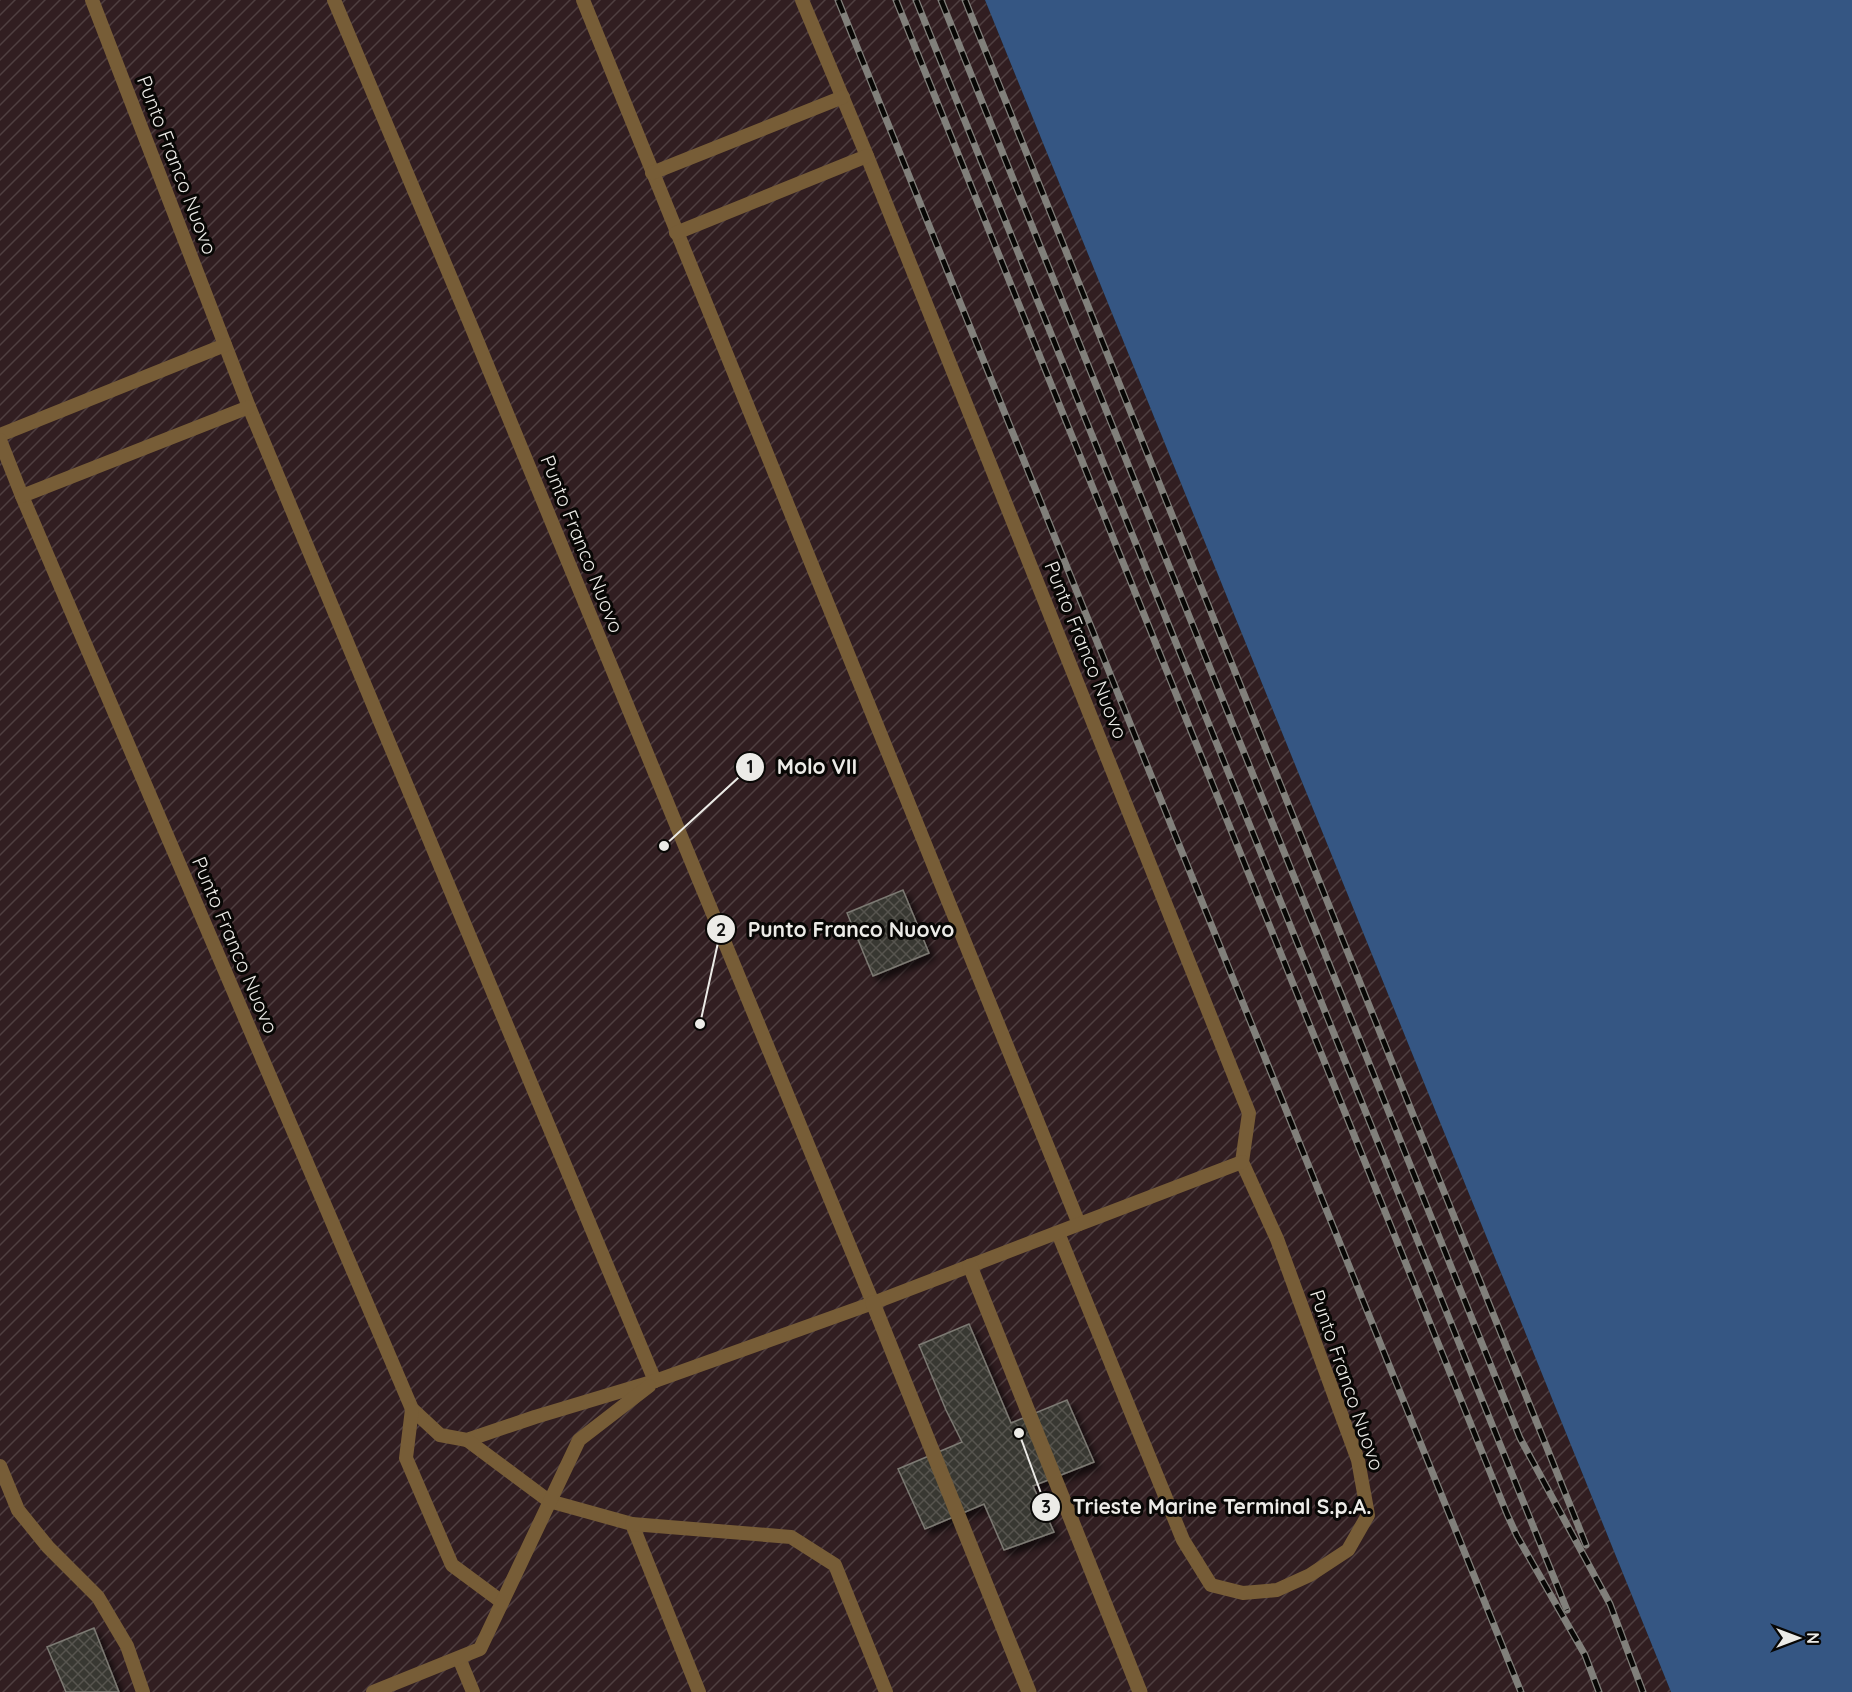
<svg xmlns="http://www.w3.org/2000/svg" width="1852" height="1692" viewBox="0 0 1852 1692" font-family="Quicksand,sans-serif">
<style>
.industrial{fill:url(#industrial-furrows)}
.water{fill:#355683}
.building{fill:url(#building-cross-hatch);stroke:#7c7a73;stroke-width:1.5;filter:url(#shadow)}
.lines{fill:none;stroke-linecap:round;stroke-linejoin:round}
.service{stroke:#775d37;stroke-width:14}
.minor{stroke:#775d37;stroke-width:15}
.rail-casing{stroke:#81807b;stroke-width:7}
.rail{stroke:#080705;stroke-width:4.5;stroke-dasharray:14;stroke-linecap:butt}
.labels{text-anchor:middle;stroke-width:6;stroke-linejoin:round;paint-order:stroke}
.street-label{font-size:20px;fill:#ecebe7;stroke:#080705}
.leader{fill:none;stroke:#ecebe7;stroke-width:2}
.callout-dot{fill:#ecebe7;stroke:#080705;stroke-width:2}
.mark-label{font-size:18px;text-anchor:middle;font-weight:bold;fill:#111}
.callout-label{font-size:21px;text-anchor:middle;font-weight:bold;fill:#ecebe7;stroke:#080705;stroke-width:6;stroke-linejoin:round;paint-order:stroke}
</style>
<defs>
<pattern id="industrial-furrows" width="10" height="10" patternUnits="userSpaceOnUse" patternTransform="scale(1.5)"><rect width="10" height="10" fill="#311e21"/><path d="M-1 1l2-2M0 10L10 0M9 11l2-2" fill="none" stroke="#4f3f41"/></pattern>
<pattern id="building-cross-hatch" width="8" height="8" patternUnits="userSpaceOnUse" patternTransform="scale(1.5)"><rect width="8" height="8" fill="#393731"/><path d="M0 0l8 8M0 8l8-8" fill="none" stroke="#56544f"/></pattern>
<filter id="shadow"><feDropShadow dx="5.5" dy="5.5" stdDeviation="3" flood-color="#0009"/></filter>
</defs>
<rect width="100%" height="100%" fill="#1f1d17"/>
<!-- industrial -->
<polygon class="industrial" points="0,0 985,0 1671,1692 0,1692"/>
<!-- water -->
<polygon class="water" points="985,0 1852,0 1852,1692 1671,1692"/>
<!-- building -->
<g class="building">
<polygon points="903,890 929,953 873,976 847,913"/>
<polygon points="969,1324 1011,1423 1067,1400 1094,1462 1033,1486 1054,1532 1004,1550 984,1504 925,1529 898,1469 962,1442 946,1410 919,1345"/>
<polygon points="94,1628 119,1692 66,1692 47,1647"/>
</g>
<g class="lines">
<!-- service -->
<g class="service">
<polyline points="92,0 249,407 655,1381"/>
<polyline points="334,0 469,321 873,1303"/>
<polyline points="583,0 1079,1224"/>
<polyline points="802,0 867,156 1249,1113 1242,1162 1277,1239 1358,1460 1368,1515 1348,1550 1310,1575 1277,1590 1243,1593 1211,1585 1183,1540 1058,1233"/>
<polyline points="652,173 843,97"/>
<polyline points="676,233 867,156"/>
<polyline points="0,435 225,345"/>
<polyline points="0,440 22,496 412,1409 440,1435 467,1440 535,1417 655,1381 873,1303 1242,1162"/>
<polyline points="22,496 249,407"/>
<polyline points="412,1409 406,1458 452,1565 502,1602"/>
<polyline points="467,1440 549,1501 632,1524 699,1692"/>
<polyline points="0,1466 18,1510 48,1547 98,1597 127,1646 143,1692"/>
<polyline points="632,1524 791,1537 835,1565 886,1692"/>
<polyline points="459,1658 473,1692"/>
<polyline points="373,1692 480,1649 579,1440 649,1386"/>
</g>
<!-- minor -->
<g class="minor">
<polyline points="970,1266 1140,1692"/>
<polyline points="873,1303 1029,1692"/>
</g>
<!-- rail casing -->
<g class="rail-casing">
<g id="rail">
<polyline points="838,0 1521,1692"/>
<polyline points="896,0 1507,1514 1517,1536 1585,1655 1599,1692"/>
<polyline points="916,0 1567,1610"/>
<polyline points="941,0 1520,1438 1610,1604 1643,1692"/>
<polyline points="965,0 1586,1545"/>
</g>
</g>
<!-- rail -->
<use href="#rail" class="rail"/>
</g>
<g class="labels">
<!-- street labels -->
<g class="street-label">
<text transform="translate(177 165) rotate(69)" y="7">Punto Franco Nuovo</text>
<text transform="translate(582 544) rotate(68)" y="7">Punto Franco Nuovo</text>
<text transform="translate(1086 650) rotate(68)" y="7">Punto Franco Nuovo</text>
<text transform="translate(235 945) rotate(67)" y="7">Punto Franco Nuovo</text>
<text transform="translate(1347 1380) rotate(71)" y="7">Punto Franco Nuovo</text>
</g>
</g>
<!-- callouts -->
<path class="leader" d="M664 846L750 767M700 1024L721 929M1019 1433L1046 1507"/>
<g class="callout-dot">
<circle cx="664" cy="846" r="6"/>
<circle cx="700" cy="1024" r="6"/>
<circle cx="1019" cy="1433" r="6"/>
<circle cx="750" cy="767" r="15"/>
<circle cx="721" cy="929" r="15"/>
<circle cx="1046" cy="1507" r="15"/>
</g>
<g class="mark-label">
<text x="750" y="773">1</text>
<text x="721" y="936">2</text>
<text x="1046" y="1513">3</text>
</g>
<g class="callout-label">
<text x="817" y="774">Molo VII</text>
<text x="851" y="937">Punto Franco Nuovo</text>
<text x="1222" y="1514">Trieste Marine Terminal S.p.A.</text>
</g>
<!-- north arrow -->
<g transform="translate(1798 1638) rotate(90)" stroke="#080705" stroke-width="4.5" paint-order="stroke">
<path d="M0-4.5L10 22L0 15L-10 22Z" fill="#ecebe7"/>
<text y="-9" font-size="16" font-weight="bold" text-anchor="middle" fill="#ecebe7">N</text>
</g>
</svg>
